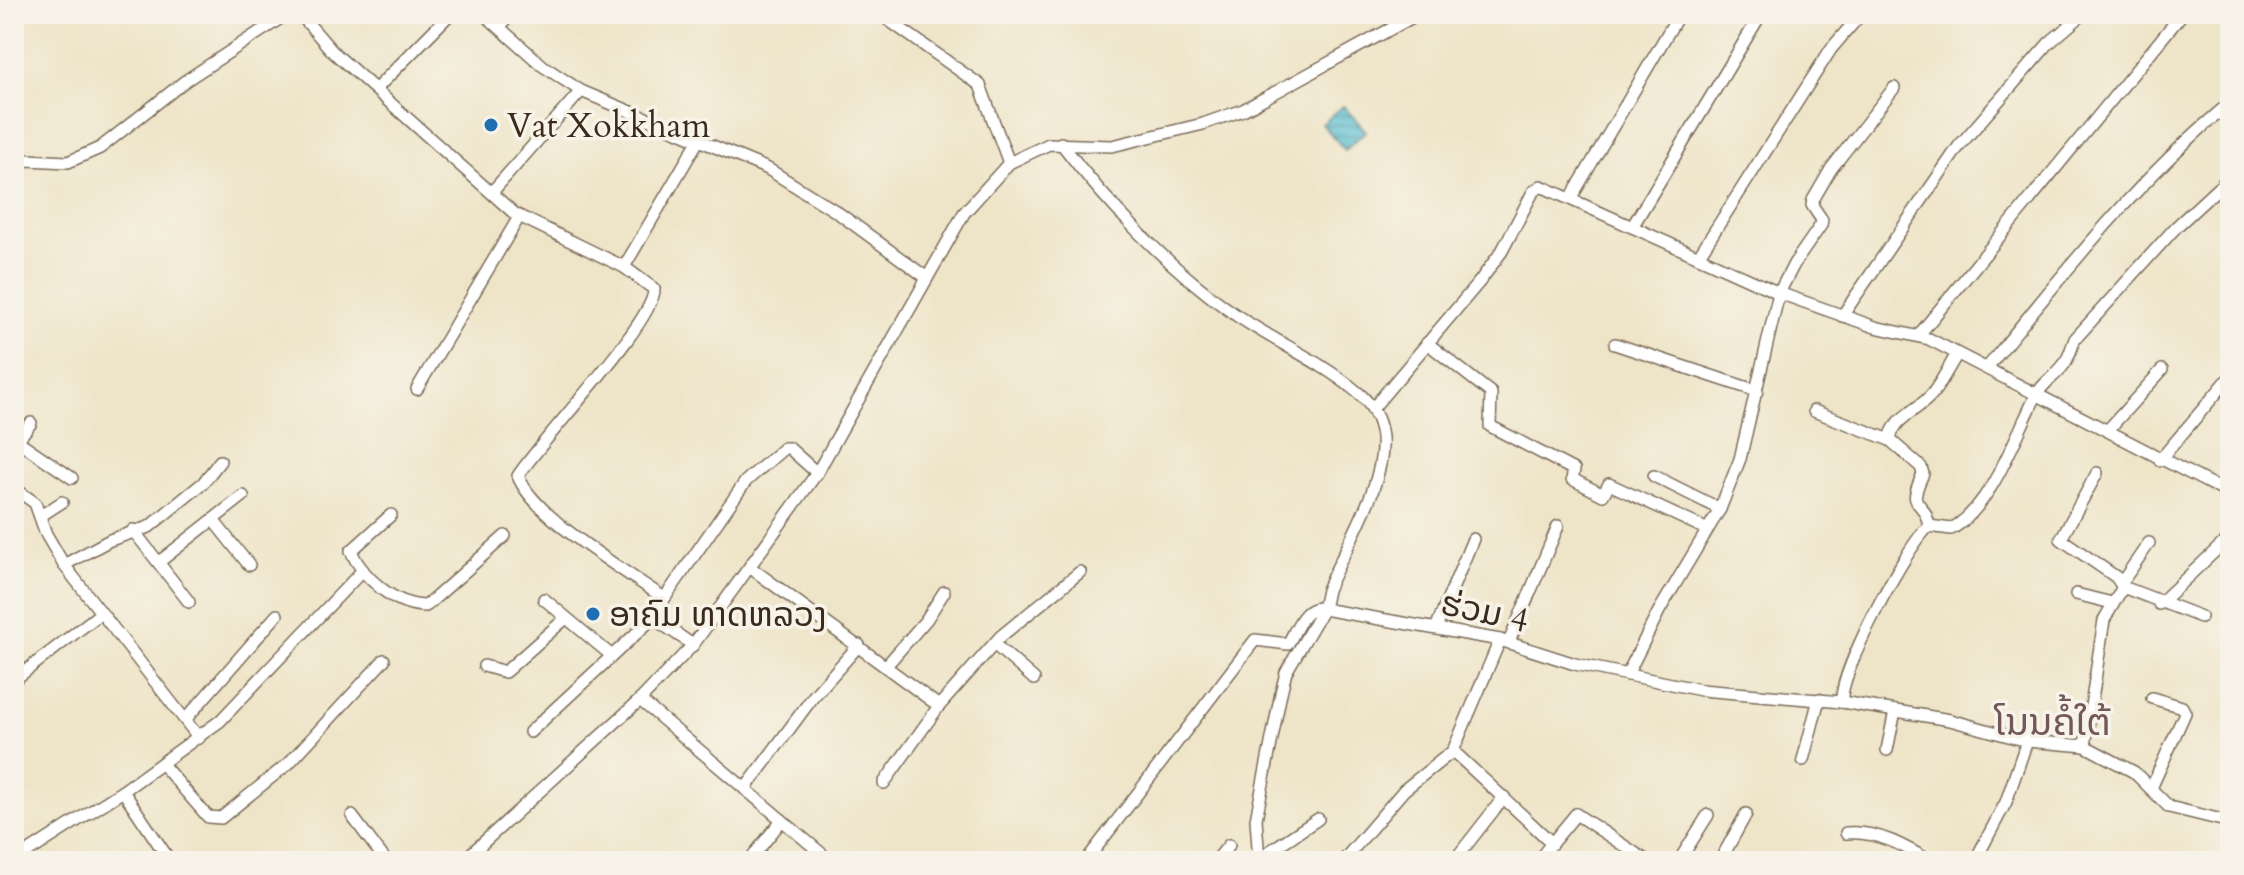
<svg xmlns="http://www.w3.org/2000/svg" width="2244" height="875" viewBox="0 0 2244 875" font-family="Cardo,'Noto Sans Lao',serif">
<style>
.water{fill:url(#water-rules);stroke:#467277;stroke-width:2}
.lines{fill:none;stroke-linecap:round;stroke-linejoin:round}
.minor-casing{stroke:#7a6b59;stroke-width:14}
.minor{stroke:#fff;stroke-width:11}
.poi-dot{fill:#1f6fb2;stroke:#f7f3e8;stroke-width:3}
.labels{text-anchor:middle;stroke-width:7;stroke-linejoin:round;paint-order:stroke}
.poi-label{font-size:34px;fill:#3b2a1e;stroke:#f7f3e8;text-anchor:start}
.street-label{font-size:34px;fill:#3b2a1e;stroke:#f7f3e8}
.quarter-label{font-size:38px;fill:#73585a;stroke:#f7f3e8}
</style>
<defs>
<pattern id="water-rules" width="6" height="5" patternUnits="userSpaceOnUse" patternTransform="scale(2)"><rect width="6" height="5" fill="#52bbd0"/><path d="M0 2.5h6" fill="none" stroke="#4598a8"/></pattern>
</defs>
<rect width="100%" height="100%" fill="#f7f3e8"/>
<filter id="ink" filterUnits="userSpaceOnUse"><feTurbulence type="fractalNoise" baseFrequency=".0125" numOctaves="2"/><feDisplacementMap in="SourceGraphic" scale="16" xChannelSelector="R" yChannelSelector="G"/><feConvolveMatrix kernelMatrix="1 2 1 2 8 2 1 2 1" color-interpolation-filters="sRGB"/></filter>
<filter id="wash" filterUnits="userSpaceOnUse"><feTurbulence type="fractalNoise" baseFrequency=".006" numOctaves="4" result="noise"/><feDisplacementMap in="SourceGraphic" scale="32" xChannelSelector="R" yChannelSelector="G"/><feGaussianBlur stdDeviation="1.8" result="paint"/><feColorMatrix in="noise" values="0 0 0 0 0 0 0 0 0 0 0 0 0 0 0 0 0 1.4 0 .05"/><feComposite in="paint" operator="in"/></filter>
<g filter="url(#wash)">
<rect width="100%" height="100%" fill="#eee4c7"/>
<!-- water -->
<polygon class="water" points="1343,106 1366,131 1345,150 1322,124"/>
</g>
<g filter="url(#ink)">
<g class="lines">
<!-- minor casing -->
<g class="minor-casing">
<g id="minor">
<path d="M300 14 332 51 515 214 624 267 654 289C656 320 540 441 518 476 535 518 623 569 661 596L663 602 653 618 530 732"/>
<polyline points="484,14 543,66 581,91 768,169 837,212 927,278"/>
<polyline points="880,14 980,85 1009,163"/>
<polyline points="499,26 513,14"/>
<polyline points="376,89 450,14"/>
<path d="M1061 143C1108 205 1169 268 1233 313 1273 341 1319 360 1356 391 1371 403 1380 418 1382 437 1386 484 1345 547 1327 590L1323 609 1500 640 1575 664 1701 690 1842 702 1950 720 2027 741 2085 746 2134 772 2169 807 2230 822"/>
<polyline points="14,169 27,160 68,162 100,148 185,81 287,14"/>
<polyline points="492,192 581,91"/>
<polyline points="1571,198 1679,14"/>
<polyline points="1632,227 1761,14"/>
<polyline points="1698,257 1831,49 1861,14"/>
<polyline points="624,267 698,141"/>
<polyline points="1842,316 1959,146 2049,43 2083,14"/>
<polyline points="1918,336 2182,14"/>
<polyline points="1427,343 1491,393 1490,426 1574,470 1572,479 1603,495 1609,484 1706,529"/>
<polyline points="1615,344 1757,391"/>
<path d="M1987 368C2062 275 2137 180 2230 103"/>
<polyline points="417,389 519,217"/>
<polyline points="1373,408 1480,281 1502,251 1533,192 1541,186 1779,293 1875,327 1929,339 2230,494"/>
<polyline points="1814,411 1890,440"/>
<polyline points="2107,431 2162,370"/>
<polyline points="18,441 72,478"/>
<polyline points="14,445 31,423"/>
<polyline points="2160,460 2230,377"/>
<polyline points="2097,473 2061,539 2116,577 2123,587 2201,617"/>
<polyline points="1654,476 1720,509"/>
<polyline points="14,488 35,503 46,534 64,565 199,738"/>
<polyline points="42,515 62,502"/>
<path d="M391 515 351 551C363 578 395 606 426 606L505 536"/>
<polyline points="213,520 249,565"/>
<path d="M1929 526 1951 529C1991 509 2017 432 2037 394 2043 383 2054 377 2062 367 2069 360 2071 348 2075 339L2176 227 2230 177"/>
<path d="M1929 526C1924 495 1905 512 1923 474L1921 467 1890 440C1893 417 1920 410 1933 393 1942 381 1949 367 1957 354"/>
<polyline points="133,530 189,602"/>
<polyline points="159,562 243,496"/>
<polyline points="64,565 110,540 149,527 203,483 220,461"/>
<polyline points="751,568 939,706 884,783"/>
<polyline points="2122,582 2149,543"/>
<polyline points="2076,594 2112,603"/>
<polyline points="544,599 612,656"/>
<polyline points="664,599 746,481 784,448 789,448 817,473"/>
<polyline points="2159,604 2230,537"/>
<polyline points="653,618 693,645"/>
<polyline points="1436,628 1473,539"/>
<polyline points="1509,642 1558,526"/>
<polyline points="994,644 1034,679"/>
<polyline points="484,666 505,672 566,618"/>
<polyline points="886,666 926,620 944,592"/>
<polyline points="1627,675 1659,611 1720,509 1740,459 1779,293 1794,264 1821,225 1822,220 1812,205 1813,200 1831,169 1894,88"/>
<polyline points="14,680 101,613"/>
<polyline points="640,700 822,854"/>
<path d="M1842 702C1838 674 1907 545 1929 526"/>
<polyline points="939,706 1001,636 1080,572"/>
<polyline points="185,720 277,615"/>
<polyline points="2085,746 2104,620 2123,587"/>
<polyline points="1887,750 1895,711"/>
<polyline points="1453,751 1552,843 1576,814 1647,861"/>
<polyline points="1803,760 1819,699"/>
<polyline points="162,764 208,817 221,818 289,763 384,660"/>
<polyline points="2152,786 2185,713 2182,707 2152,698"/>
<polyline points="745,789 813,697 859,645"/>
<polyline points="123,791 170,861"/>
<polyline points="352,816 386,861"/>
<path d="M1846 833C1876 830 1904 846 1930 861"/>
<polyline points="1258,854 1264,855 1318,819"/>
<polyline points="14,861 123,791 220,721 363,570"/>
<polyline points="463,861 640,700 693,645 817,473 964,213 1009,163 1049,144 1112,146 1203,124 1243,110 1418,14"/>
<polyline points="749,861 782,820"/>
<path d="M1086 861 1255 640 1288 644C1296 630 1304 604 1323 609L1286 672 1281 693 1256 819 1259 861"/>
<polyline points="1216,861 1229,845"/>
<polyline points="1343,861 1404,790 1453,751 1500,640"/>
<polyline points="1454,861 1504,797"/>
<polyline points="1538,861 1552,843"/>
<polyline points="1679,861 1708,815"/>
<polyline points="1720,861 1746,814"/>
<polyline points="1975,861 2006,802 2027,741"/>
</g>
</g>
<!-- minor -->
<use href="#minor" class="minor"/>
</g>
</g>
<!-- markers -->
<g class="poi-dot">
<circle cx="491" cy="125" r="8"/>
<circle cx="593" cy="614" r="8"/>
</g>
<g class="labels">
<!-- poi labels -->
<g class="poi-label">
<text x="507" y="137">Vat Xokkham</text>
<text x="609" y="626">ອາຄົມ ທາດຫລວງ</text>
</g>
<!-- street labels -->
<g class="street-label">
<text transform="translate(1485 611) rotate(12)" y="12">ຮ່ວມ 4</text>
</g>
<!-- quarter labels -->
<g class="quarter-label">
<text x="2053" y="735">ໂນນຄໍ້ໃຕ້</text>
</g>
</g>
<!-- margin -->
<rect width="2244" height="875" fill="none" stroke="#f7f3e8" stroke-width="48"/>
</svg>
